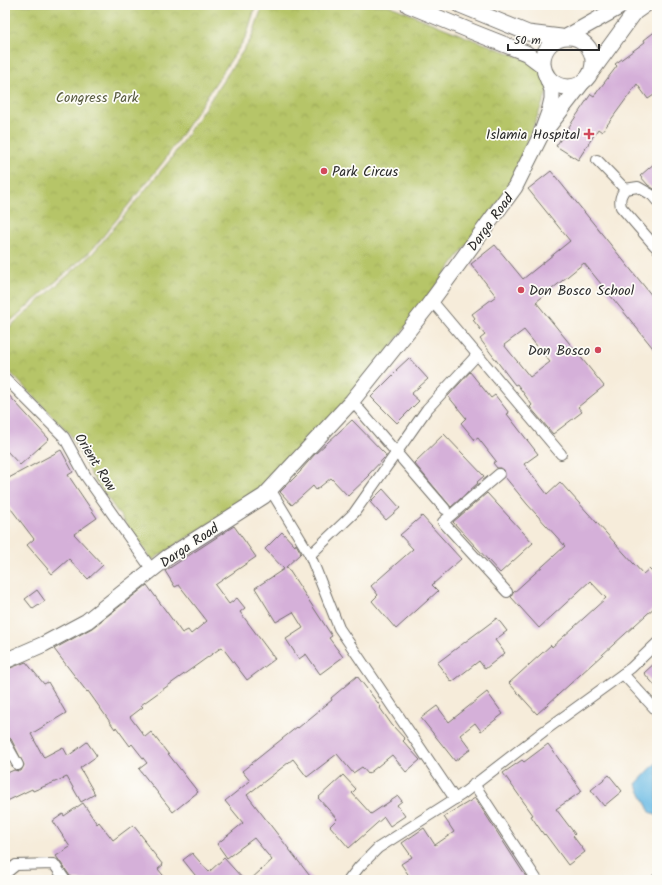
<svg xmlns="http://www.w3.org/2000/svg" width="662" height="885" viewBox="0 0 662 885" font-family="Kalam,sans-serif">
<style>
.park{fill:url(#park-crowns);stroke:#707849}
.water{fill:#68b9e4;stroke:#4a7288}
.building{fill:#d5b0d9;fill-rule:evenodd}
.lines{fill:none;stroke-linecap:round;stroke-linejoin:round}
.street-casing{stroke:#726f68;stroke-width:12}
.secondary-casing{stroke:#726f68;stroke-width:17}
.street{stroke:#fff;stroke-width:10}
.secondary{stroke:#fff;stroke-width:15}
.rail-casing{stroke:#2b2b2b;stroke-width:4.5}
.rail{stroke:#fdfcf7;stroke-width:3;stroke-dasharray:9;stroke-linecap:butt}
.poi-dot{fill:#d1495b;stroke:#fdfcf7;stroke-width:1.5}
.labels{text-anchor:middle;stroke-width:3.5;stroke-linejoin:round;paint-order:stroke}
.park-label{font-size:14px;fill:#55593d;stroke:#fdfcf7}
.poi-label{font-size:14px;fill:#2b2b2b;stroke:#fdfcf7;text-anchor:end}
.street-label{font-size:14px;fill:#2b2b2b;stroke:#fdfcf7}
</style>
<defs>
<pattern id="park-crowns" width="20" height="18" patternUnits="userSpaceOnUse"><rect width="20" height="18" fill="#b6c567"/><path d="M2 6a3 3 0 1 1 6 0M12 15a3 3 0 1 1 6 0" fill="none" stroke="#9da95a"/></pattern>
</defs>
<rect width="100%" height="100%" fill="#fdfcf7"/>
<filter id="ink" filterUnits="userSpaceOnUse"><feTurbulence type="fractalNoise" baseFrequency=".025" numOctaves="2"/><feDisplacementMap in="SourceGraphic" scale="8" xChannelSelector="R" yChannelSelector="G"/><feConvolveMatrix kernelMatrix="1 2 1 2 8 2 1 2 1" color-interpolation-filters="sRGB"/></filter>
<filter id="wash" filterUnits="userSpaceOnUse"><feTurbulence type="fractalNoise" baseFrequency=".012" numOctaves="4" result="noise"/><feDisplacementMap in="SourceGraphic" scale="16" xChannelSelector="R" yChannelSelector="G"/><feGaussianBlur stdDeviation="0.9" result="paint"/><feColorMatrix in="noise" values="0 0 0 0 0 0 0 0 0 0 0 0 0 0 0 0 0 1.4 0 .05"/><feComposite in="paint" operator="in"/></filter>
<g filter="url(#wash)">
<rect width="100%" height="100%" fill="#f6ecda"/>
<!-- park -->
<g class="park">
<polygon points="5,5 256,5 246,37 164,161 92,250 5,326"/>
<polygon points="263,5 388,5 469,38 556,70 508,189 347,406 260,491 152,560 91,475 70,434 5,367 5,331 93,253 170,160 251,39"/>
</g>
<!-- water -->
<polygon class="water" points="657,762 657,816 650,812 636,784"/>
<g id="blocks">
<!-- building -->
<g class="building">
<polygon points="657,30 657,93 648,99 637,84 602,132 598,129 578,160 556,146 591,94 594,96 617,66 615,64 645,42 644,40"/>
<polygon points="657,161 657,191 648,185 640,176"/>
<path d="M551 171 657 302V353L584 263 536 302 604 386 578 407 582 412 553 434 530 407 532 405 517 384 515 385 480 339 485 335 473 320 475 318 472 314 496 296 471 264 495 245 523 279 570 241 528 189ZM524 330 550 362 530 377 504 345Z"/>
<polygon points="409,358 428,379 411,394 419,401 397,423 371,397 397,371 396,370"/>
<polygon points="470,372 491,398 495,395 509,413 507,414 538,454 524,464 547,494 560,482 643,574 649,569 657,577 657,605 537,714 509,683 551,645 552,647 606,598 590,581 539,628 511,597 513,593 565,546 527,504 505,477 505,473 504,470 501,468 497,468 493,463 496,461 478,438 475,440 461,423 466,418 448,396"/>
<polygon points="5,391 49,439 20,465 5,449"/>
<polygon points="352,420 386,455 386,456 368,475 369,476 348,496 331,478 316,490 313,486 292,505 280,492 301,471 301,470 315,454"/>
<polygon points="444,434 484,476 477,482 478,483 451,507 414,463"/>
<polygon points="61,450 73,472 68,475 97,518 74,534 103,565 88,579 69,559 52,574 27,545 34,539 5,501 5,480"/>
<polygon points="383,489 400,508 386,520 370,502"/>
<polygon points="487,493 533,543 500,573 453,522"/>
<polygon points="422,516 461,559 432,585 438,591 396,629 372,601 378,595 371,586 413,549 400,535"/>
<polygon points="234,526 256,557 215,585 229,604 237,598 245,608 240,612 275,659 247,680 222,647 141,705 143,707 130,717 145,737 151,732 198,792 173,812 139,769 147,763 132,744 130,746 116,727 115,729 88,691 87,692 54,649 92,628 147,585 182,633 188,630 191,634 207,621 179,585 175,587 165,571"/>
<polygon points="282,532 295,546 296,544 301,553 285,568 287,567 332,636 329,638 343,657 320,674 306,654 299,659 286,639 303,628 293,612 276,622 255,588 284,569 265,549"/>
<polygon points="37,590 45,601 33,609 25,599"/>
<polygon points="497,618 507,631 495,640 505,653 485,669 479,661 452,682 437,663"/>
<polygon points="657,661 657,688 644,673"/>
<polygon points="26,662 44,684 48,682 66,713 31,734 43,756 44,757 63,747 68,756 87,742 97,756 80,768 95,794 81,802 67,777 33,791 32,789 5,802 5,774 14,770 18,771 21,771 24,765 11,739 5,735 5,670"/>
<polygon points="357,676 381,707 380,708 392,725 405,739 403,741 420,760 406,772 392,755 368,774 362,767 353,773 337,754 307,777 293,759 247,795 313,880 250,880 272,860 254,838 227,858 217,844 243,823 225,801 250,781 242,771 297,727 298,728 332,700 331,698"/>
<polygon points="487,692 503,714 481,731 475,723 460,735 471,749 455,761 421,718 437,706 449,722"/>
<polygon points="548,744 582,791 556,809 575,834 573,836 585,852 568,865 545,834 544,835 531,816 533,815 503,773 522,760 524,762"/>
<polygon points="343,775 356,789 352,793 371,814 398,796 402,801 397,805 405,816 390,826 384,817 349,848 330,826 337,819 318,798"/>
<polygon points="609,775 622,791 604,806 591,790"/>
<polygon points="475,798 528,880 412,880 401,864 412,857 402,843 424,828 435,845 454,832 444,817"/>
<polygon points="83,803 97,824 99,822 113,840 133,825 145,840 144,841 163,865 158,869 167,880 71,880 70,876 56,856 70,847 53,821 63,814 64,816"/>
<polygon points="192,853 209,872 224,858 244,880 199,880 183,860"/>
</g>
</g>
</g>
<g filter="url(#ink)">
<use href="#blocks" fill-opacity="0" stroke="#726f68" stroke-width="1"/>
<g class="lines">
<!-- street casing -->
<g class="street-casing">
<g id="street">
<polyline points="597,160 625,189"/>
<path d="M657 201 652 195 638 187 625 189C621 195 619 199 621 207L654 245 657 248"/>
<polyline points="432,301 561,454"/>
<polyline points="5,378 64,437 85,475 152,570"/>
<polyline points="352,401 445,509"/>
<polyline points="499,474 443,522 507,592"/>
<polyline points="270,489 310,555 339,628 455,799"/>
<polyline points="310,555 354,513 427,409 477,355"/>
<polyline points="623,674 657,711"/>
<polyline points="5,742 18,765"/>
<polyline points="474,784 537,880"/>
<polyline points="5,874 16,865 54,864 65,880"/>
<polyline points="349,880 359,867 378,848 461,795 544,731 631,668 657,643"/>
</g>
</g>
<!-- secondary casing -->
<g class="secondary-casing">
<g id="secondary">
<polyline points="408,5 473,32 526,53 542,65"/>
<polyline points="460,5 528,33 561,37"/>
<polyline points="568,36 623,5"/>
<circle cx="568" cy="62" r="25"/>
<polyline points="592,71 635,12 645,5"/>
<polyline points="548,127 582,83"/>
<polyline points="5,661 44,644 87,621 168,557 264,496 352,401 427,307 515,187 540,137 549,112 552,99 552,90 545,73"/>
</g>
</g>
<!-- street -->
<use href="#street" class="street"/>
<!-- secondary -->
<use href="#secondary" class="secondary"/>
<!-- rail casing -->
<g class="rail-casing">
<polyline id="rail" points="651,880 657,874"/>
</g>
<!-- rail -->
<use href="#rail" class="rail"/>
</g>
</g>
<!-- markers -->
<g class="poi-dot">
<path d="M587 128h4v4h4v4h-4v4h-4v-4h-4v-4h4z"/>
<circle cx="324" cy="171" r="4"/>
<circle cx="521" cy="290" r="4"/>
<circle cx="598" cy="350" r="4"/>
</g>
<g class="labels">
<!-- park labels -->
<g class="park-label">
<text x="97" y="102">Congress Park</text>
</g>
<!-- poi labels -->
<g class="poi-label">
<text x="580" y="139">Islamia Hospital</text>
<text x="332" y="176" text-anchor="start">Park Circus</text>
<text x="529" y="295" text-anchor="start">Don Bosco School</text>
<text x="590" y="355">Don Bosco</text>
</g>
<!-- street labels -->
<g class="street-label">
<text transform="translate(490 222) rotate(-54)" y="5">Darga Road</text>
<text transform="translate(96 462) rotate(58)" y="5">Orient Row</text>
<text transform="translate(189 545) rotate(-34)" y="5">Darga Road</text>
</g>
</g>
<!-- margin -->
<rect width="662" height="885" fill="none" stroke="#fdfcf7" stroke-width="20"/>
<!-- scale -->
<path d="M508 44v6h91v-6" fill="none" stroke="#2b2b2b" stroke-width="2"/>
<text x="514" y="44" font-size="12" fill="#2b2b2b" stroke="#fdfcf7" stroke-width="3" paint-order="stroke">50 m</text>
</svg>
